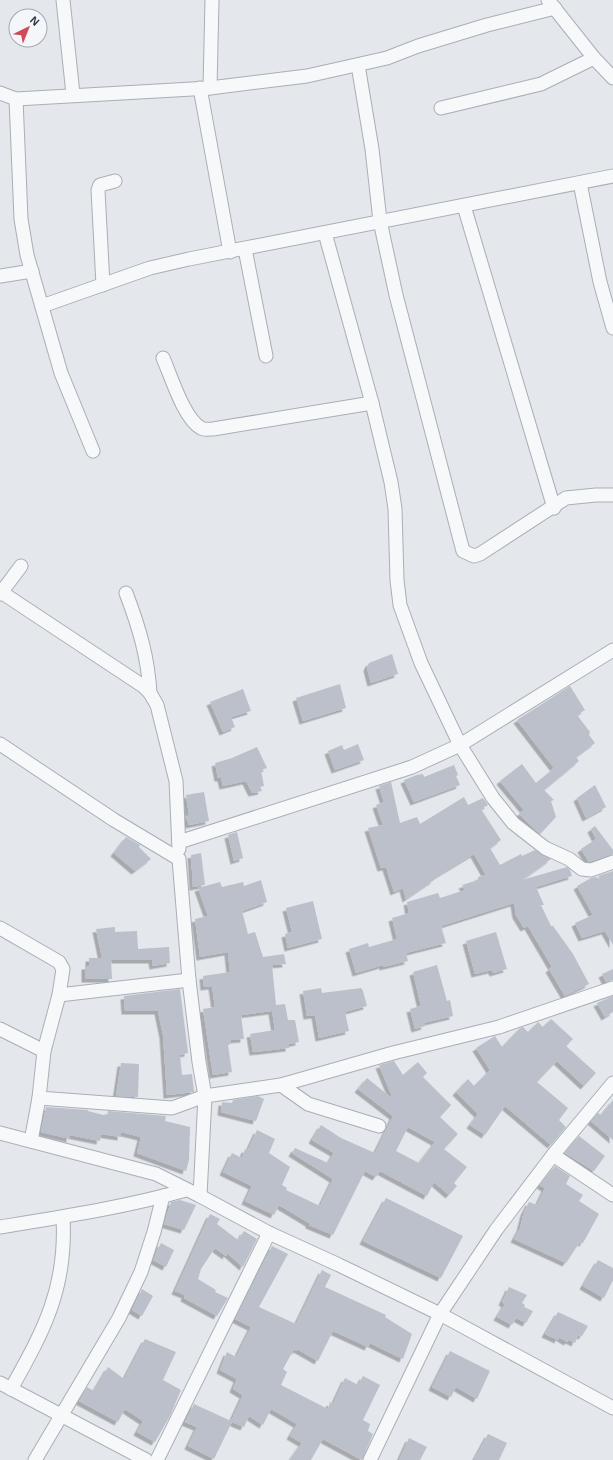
<svg xmlns="http://www.w3.org/2000/svg" width="613" height="1460" viewBox="0 0 613 1460" font-family="Helvetica,sans-serif">
<style>
.building{fill:#bbc0ca;fill-rule:evenodd;filter:url(#shadow)}
.lines{fill:none;stroke-linecap:round;stroke-linejoin:round}
.minor-casing{stroke:#a9aeb7;stroke-width:15}
.minor{stroke:#f7f8fa;stroke-width:13}
</style>
<defs>
<filter id="shadow"><feDropShadow dx="-3.5" dy="3.5" stdDeviation="0" flood-color="#0004"/></filter>
</defs>
<rect width="100%" height="100%" fill="#e4e7ec"/>
<!-- building -->
<g class="building">
<polygon points="392,654 398,674 371,683 367,668 369,663"/>
<polygon points="340,684 346,708 303,721 296,698"/>
<polygon points="570,686 585,710 577,715 590,732 589,735 595,743 576,757 579,761 544,790 554,800 551,801 556,817 540,834 519,814 524,810 500,781 522,764 536,783 554,768 517,720"/>
<polygon points="243,689 251,711 231,717 235,727 223,732 210,702"/>
<polygon points="358,744 364,760 335,770 328,751 342,745 344,750"/>
<polygon points="257,747 267,768 261,770 264,786 260,787 262,791 252,793 246,781 223,786 221,778 218,778 215,763 232,758"/>
<polygon points="454,765 458,775 456,776 460,785 414,802 404,780 417,775 423,774 424,777"/>
<polygon points="391,782 400,823 417,817 420,824 464,797 468,805 483,798 488,805 481,809 501,840 490,848 500,865 521,854 522,856 535,850 551,859 522,880 567,867 570,870 572,876 536,887 544,905 541,905 551,926 553,926 573,954 589,984 565,996 549,969 552,967 528,926 524,928 516,915 514,903 441,926 446,943 406,953 408,961 383,967 383,965 356,973 349,949 368,943 369,947 397,939 392,918 409,913 407,902 438,893 440,898 465,890 462,885 478,880 478,877 486,875 474,854 434,878 434,880 406,899 403,888 394,892 386,867 381,868 368,828 383,825 376,805 384,802 379,786"/>
<polygon points="595,785 606,807 586,818 577,798"/>
<polygon points="204,792 209,821 189,825 186,817 189,815 186,795"/>
<polygon points="595,826 613,850 613,854 589,862 581,849 596,839 591,829"/>
<polygon points="237,832 243,858 234,861 228,835"/>
<polygon points="126,837 140,845 139,847 151,859 135,871 114,853"/>
<polygon points="201,853 205,885 193,887 191,855"/>
<polygon points="613,871 613,945 605,931 582,938 575,923 593,915 577,886 591,878 596,877 601,880 598,876"/>
<polygon points="261,880 267,902 242,911 248,934 255,932 263,957 284,954 286,964 272,965 276,1005 285,1004 288,1020 295,1020 299,1042 289,1044 289,1048 253,1052 250,1034 275,1030 272,1011 241,1015 244,1039 231,1040 231,1044 228,1045 232,1072 213,1075 203,1009 215,1007 212,986 204,987 203,976 230,972 228,952 200,957 195,919 208,916 198,888 220,882 222,887 243,882 244,886"/>
<polygon points="313,901 322,939 288,948 285,934 292,932 286,908"/>
<polygon points="115,927 115,932 137,931 138,949 169,947 170,963 153,966 152,960 111,960 112,979 85,979 85,966 89,966 89,958 102,958 96,929"/>
<polygon points="496,932 507,969 493,973 492,970 475,974 466,941"/>
<polygon points="437,965 447,1001 450,1000 453,1016 424,1023 425,1026 415,1029 410,1009 421,1006 413,972"/>
<polygon points="613,969 613,980 606,982 602,974"/>
<polygon points="321,988 322,993 361,988 363,991 367,1006 345,1012 349,1031 319,1038 315,1015 307,1016 303,991"/>
<polygon points="180,989 188,1053 180,1055 182,1075 192,1074 194,1092 167,1095 163,1035 158,1011 125,1011 124,996"/>
<polygon points="613,996 613,1012 605,1017 597,1003"/>
<polygon points="551,1019 573,1039 566,1046 596,1073 584,1086 557,1061 537,1082 568,1108 559,1120 566,1127 551,1145 505,1106 485,1135 470,1125 478,1114 456,1092 468,1079 474,1086 490,1070 476,1048 495,1036 502,1047 520,1028 523,1027 528,1032 538,1022 543,1027"/>
<path d="M394 1061 403 1075 418 1062 427 1073 423 1077 451 1105 440 1117 458 1134 444 1149 467 1167 454 1183 457 1186 449 1195 434 1182 427 1196 380 1171 376 1177 365 1171 333 1235 309 1225V1223L279 1205 274 1215 245 1201 252 1186 223 1172 232 1153 242 1158 245 1149 248 1150 257 1130 275 1139 269 1153 290 1167 282 1185 287 1188 286 1190 320 1206 333 1179 292 1153 295 1148 328 1163 334 1153 312 1140 321 1125 341 1138 375 1153 393 1116 358 1089 367 1078 393 1099 379 1065ZM408 1127 435 1142 419 1163 396 1151Z"/>
<polygon points="121,1063 139,1064 138,1097 116,1096"/>
<polygon points="258,1096 264,1099 256,1121 221,1112 222,1102 232,1103 233,1100"/>
<polygon points="613,1100 613,1140 591,1121 598,1113 601,1115"/>
<polygon points="46,1107 88,1110 88,1111 107,1116 108,1111 166,1116 165,1121 190,1127 189,1160 186,1171 137,1153 141,1137 121,1132 121,1137 101,1134 100,1141 70,1135 70,1139 41,1132"/>
<polygon points="579,1136 605,1156 594,1171 565,1153"/>
<polygon points="555,1166 570,1176 566,1184 583,1195 579,1201 599,1214 583,1243 580,1242 566,1263 514,1239 520,1228 524,1212 529,1202 537,1205 545,1188 540,1185"/>
<polygon points="386,1198 463,1236 441,1278 363,1241"/>
<polygon points="180,1200 196,1205 184,1230 164,1224 171,1202"/>
<polygon points="210,1214 220,1219 217,1224 238,1240 244,1231 257,1239 243,1267 227,1253 226,1256 215,1248 201,1269 198,1279 216,1290 215,1292 228,1298 217,1316 184,1298 185,1295 175,1291"/>
<polygon points="161,1243 174,1250 166,1267 153,1260"/>
<polygon points="272,1246 288,1254 259,1307 296,1324 322,1270 331,1275 325,1287 386,1315 385,1317 412,1334 403,1359 370,1343 368,1347 333,1331 318,1361 297,1349 296,1351 294,1349 283,1369 287,1372 281,1385 328,1409 330,1402 333,1404 345,1378 358,1385 363,1376 380,1385 363,1420 370,1424 368,1431 373,1434 362,1460 323,1439 311,1460 290,1460 302,1443 290,1436 297,1424 271,1409 263,1425 249,1416 244,1427 232,1422 214,1459 188,1446 197,1427 185,1422 194,1404 231,1421 243,1395 233,1389 237,1379 220,1370 227,1352 236,1357 251,1327 235,1319"/>
<polygon points="598,1260 613,1268 613,1280 604,1298 583,1286"/>
<polygon points="509,1287 527,1295 522,1303 525,1305 524,1307 533,1311 526,1323 516,1318 512,1325 497,1317 505,1304 502,1302"/>
<polygon points="142,1289 153,1296 142,1316 132,1310"/>
<polygon points="558,1312 588,1326 582,1336 578,1335 575,1343 569,1340 567,1342 559,1337 558,1340 545,1334"/>
<polygon points="145,1339 176,1352 163,1380 181,1390 170,1416 155,1442 137,1432 143,1421 125,1409 118,1422 79,1401 87,1387 94,1391 108,1367 124,1379"/>
<polygon points="450,1351 490,1371 477,1399 456,1387 451,1397 432,1387"/>
<polygon points="488,1434 507,1443 499,1460 474,1460"/>
<polygon points="409,1438 427,1447 420,1460 399,1460"/>
</g>
<g class="lines">
<!-- minor casing -->
<g class="minor-casing">
<g id="minor">
<polyline points="63,0 73,94"/>
<polyline points="548,0 594,58 613,78"/>
<polyline points="358,65 372,149 380,221 396,295 463,551 474,556 480,554 566,498 596,495 613,495"/>
<polyline points="200,88 230,252"/>
<polyline points="210,88 212,0"/>
<polyline points="0,93 16,99 210,88 307,76 387,58 418,46 487,25 555,8"/>
<polyline points="16,99 21,219 27,255 61,373 93,451"/>
<polyline points="441,108 541,84 594,58"/>
<polyline points="580,183 600,282 613,328"/>
<polyline points="464,206 554,508"/>
<polyline points="325,233 372,403 391,482 395,509 397,580 400,605 421,663 460,745 493,798 513,823 545,848 569,859 582,869 591,870 613,862"/>
<polyline points="245,249 266,356"/>
<polyline points="0,276 32,271"/>
<polyline points="103,285 98,190 100,185 115,181"/>
<polyline points="42,306 150,268 189,259 613,176"/>
<path d="M163 358C171 376 184 419 201 428 204 430 209 429 213 429L372 403"/>
<polyline points="1,592 143,686 150,693 157,705 176,781 179,849"/>
<path d="M126 593C139 627 148 657 150 693"/>
<polyline points="0,594 21,566"/>
<polyline points="0,744 114,820 179,859 189,980 199,1062 205,1096 200,1196"/>
<polyline points="179,842 412,767 460,745 613,650"/>
<polyline points="0,928 59,962 63,969 59,995 44,1051 39,1098 31,1141"/>
<polyline points="59,995 189,980"/>
<polyline points="0,1029 44,1051"/>
<polyline points="281,1085 308,1104 379,1126"/>
<polyline points="39,1098 172,1108 205,1096 281,1085 393,1053 499,1027 613,988"/>
<polyline points="0,1133 156,1174 200,1196 269,1233 339,1265 440,1314 613,1408"/>
<polyline points="553,1155 613,1195"/>
<path d="M0 1227C62 1217 126 1207 186 1190"/>
<polyline points="0,1383 146,1460"/>
<path d="M11 1389C44 1330 67 1288 63 1217"/>
<polyline points="35,1460 119,1318 141,1272 154,1232 163,1196"/>
<polyline points="157,1460 269,1233"/>
<polyline points="370,1460 440,1314 496,1230 553,1155 613,1083"/>
</g>
</g>
<!-- minor -->
<use href="#minor" class="minor"/>
</g>
<!-- north arrow -->
<g transform="translate(28 28) rotate(43)"><circle r="19" fill="#f4f6f9" stroke="#a4a8b1"/>
<path d="M0-3L7 15L0 10L-7 15Z" fill="#d1495b"/>
<text y="-6" font-size="11" font-weight="bold" text-anchor="middle" fill="#2b3445">N</text>
</g>
</svg>
